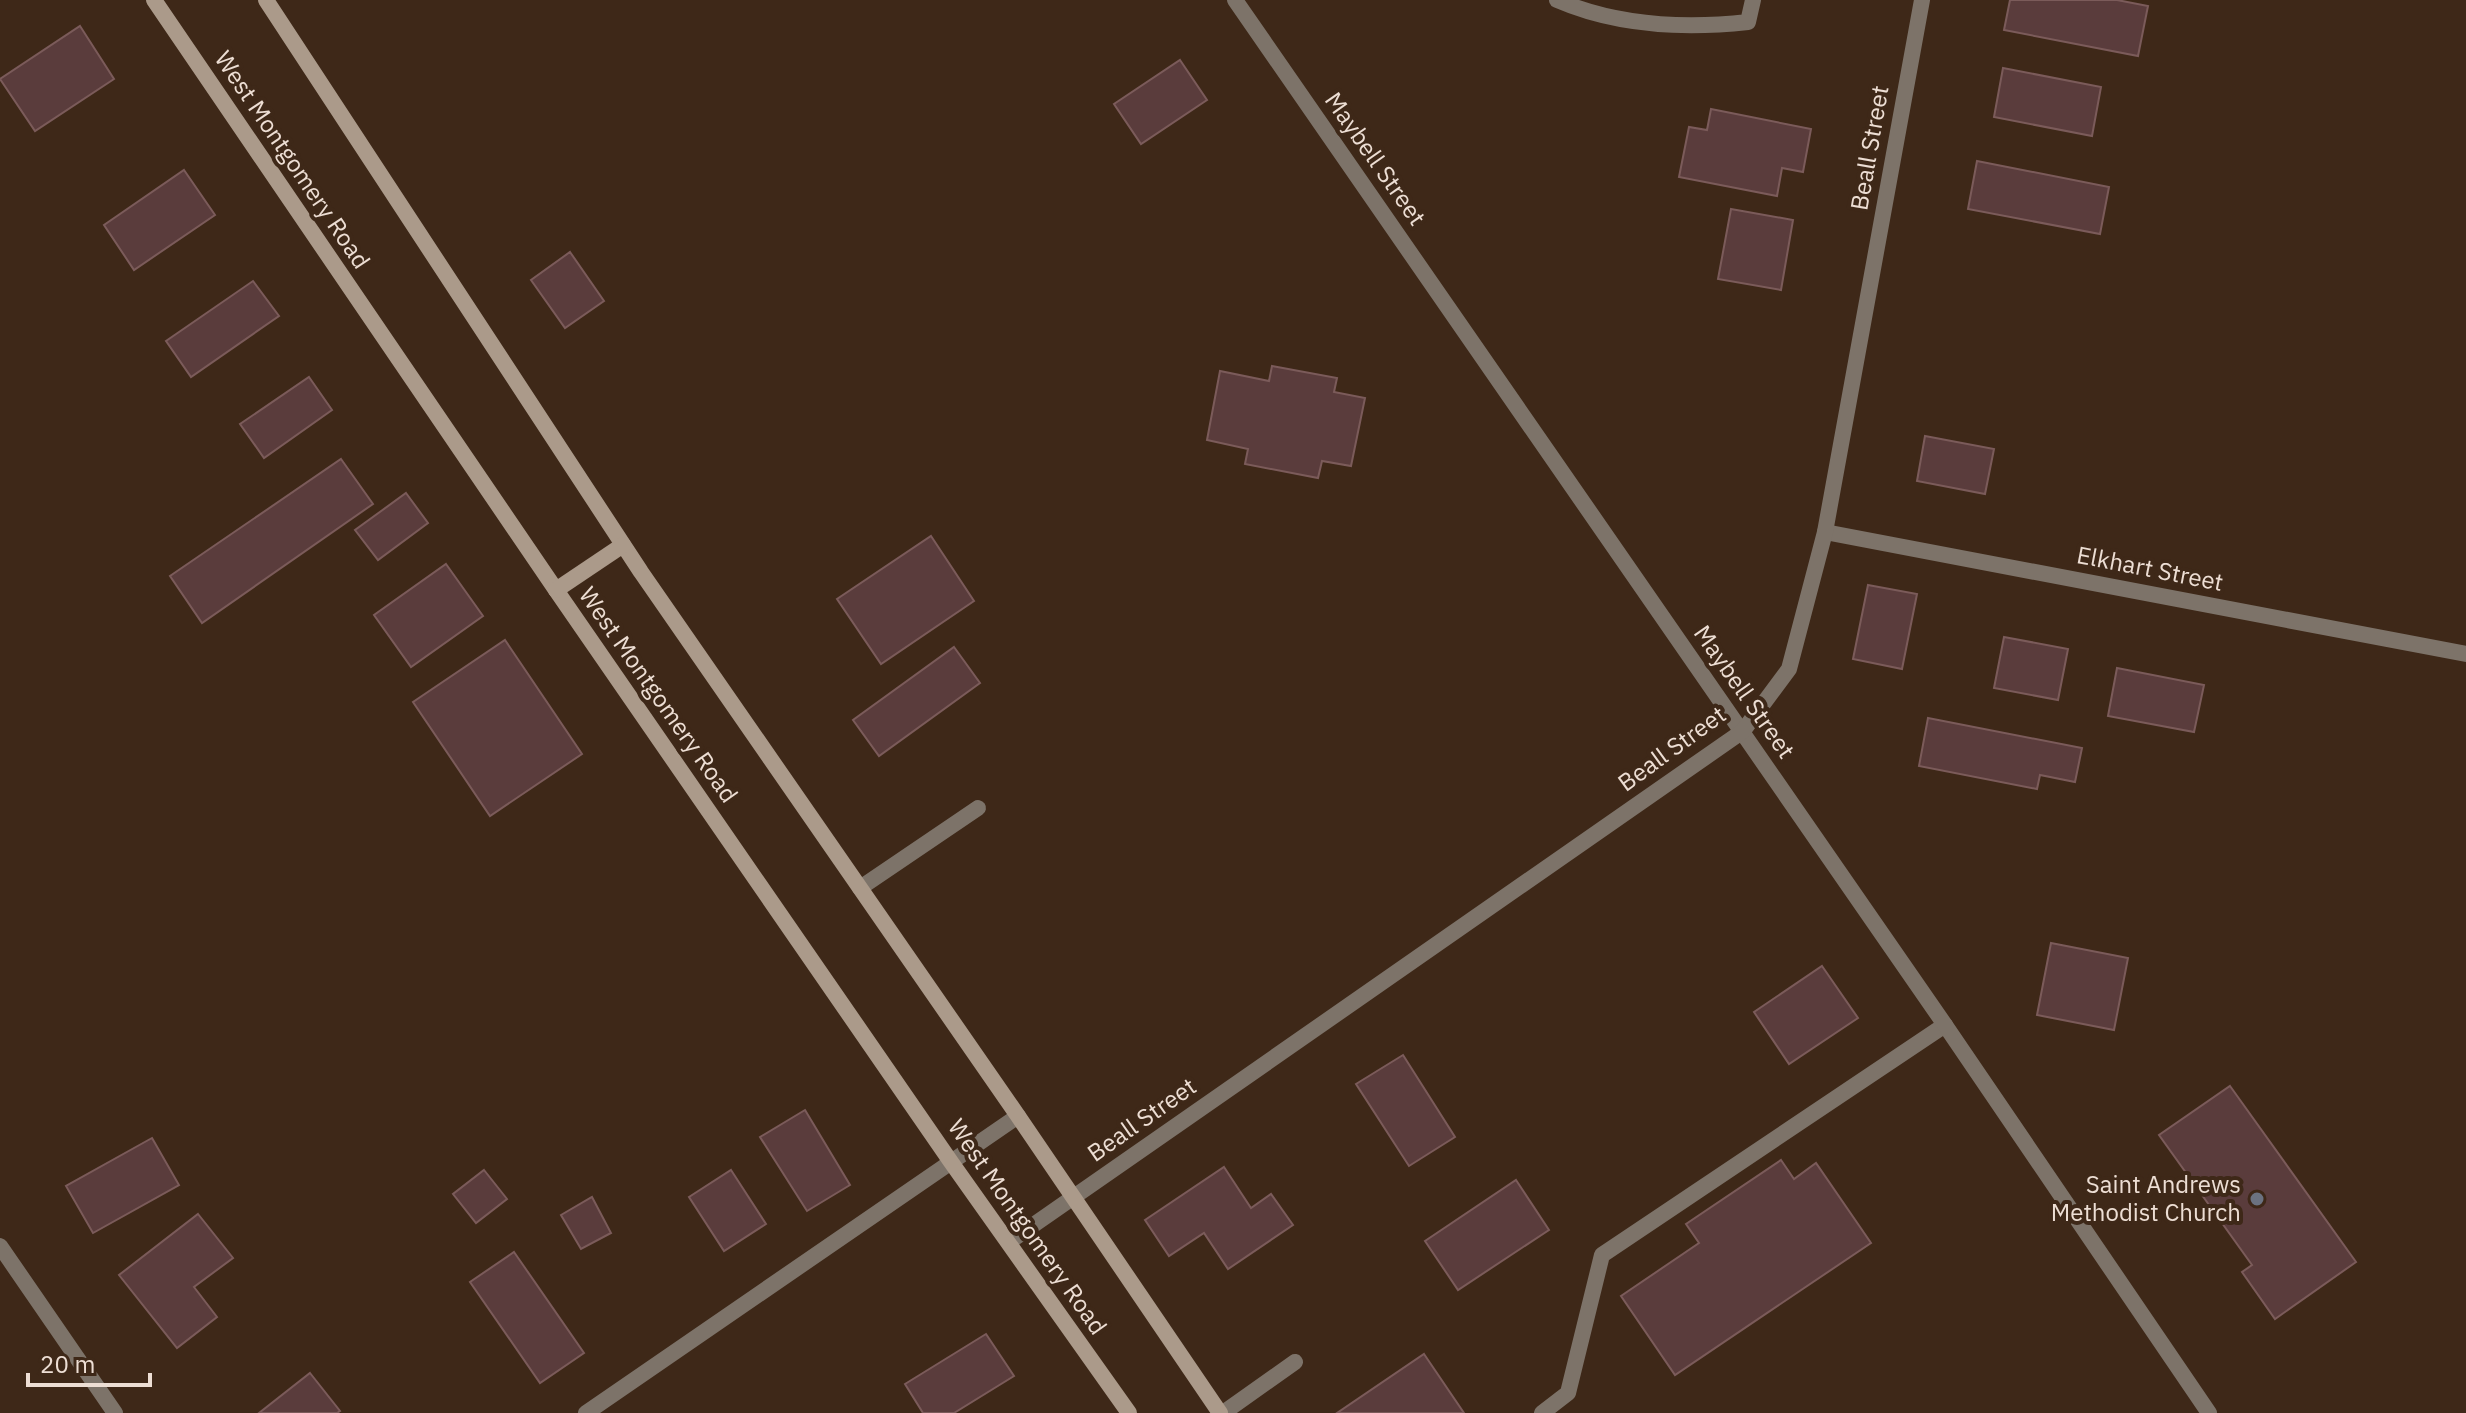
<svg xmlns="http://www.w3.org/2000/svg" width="2466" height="1413" viewBox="0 0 2466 1413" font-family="'IBM Plex Sans',sans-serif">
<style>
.building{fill:#5a3c3c;stroke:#7b5b5a;stroke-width:2}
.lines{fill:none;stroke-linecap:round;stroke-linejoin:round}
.service{stroke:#7d7369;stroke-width:16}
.minor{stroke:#7d7369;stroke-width:16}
.secondary{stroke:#ab9a8a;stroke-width:16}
.worship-dot{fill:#6b7280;stroke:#3e2818;stroke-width:3}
.labels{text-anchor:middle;stroke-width:8;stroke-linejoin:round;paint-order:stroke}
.street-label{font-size:24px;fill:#edded4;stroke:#3e2818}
.poi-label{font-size:24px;fill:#edded4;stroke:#3e2818;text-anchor:end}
</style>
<rect width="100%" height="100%" fill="#3e2818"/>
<!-- building -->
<g class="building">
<polygon points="2010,0 2117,0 2148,6 2138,56 2004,30"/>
<polygon points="80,26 114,79 35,131 0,79"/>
<polygon points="1180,60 1207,100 1141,144 1114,104"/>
<polygon points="2003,68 2101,87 2092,136 1994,117"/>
<polygon points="1711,109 1811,129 1803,172 1782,168 1777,196 1679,177 1689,127 1707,130"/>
<polygon points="1977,161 2109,187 2100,234 1968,209"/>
<polygon points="184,170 215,215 134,270 104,225"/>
<polygon points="1731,209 1793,220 1781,290 1718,279"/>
<polygon points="570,252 604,301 565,328 531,280"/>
<polygon points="253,281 279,316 191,377 166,341"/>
<polygon points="1272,366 1337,378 1334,392 1365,398 1351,466 1322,461 1318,478 1245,464 1248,449 1207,440 1220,371 1269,381"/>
<polygon points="309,377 332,410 264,458 240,424"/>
<polygon points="1925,436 1994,449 1985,494 1917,481"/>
<polygon points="341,459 373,504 202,623 170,576"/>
<polygon points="406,493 428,523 378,560 355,530"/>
<polygon points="931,536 974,601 881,664 837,599"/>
<polygon points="446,564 483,616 411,667 374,615"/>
<polygon points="1868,585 1917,594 1902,669 1853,659"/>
<polygon points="2004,637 2068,649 2058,700 1994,688"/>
<polygon points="505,640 582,754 490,816 413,702"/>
<polygon points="954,647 980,683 879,756 853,720"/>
<polygon points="2117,668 2204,685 2194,732 2108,716"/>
<polygon points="1928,718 2082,748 2075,782 2040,775 2037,789 1919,766"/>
<polygon points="2051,943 2128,958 2114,1030 2037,1015"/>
<polygon points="1822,966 1858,1018 1789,1064 1754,1012"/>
<polygon points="1403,1055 1455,1137 1409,1166 1356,1084"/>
<polygon points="2230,1086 2356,1262 2275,1319 2242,1272 2252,1265 2159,1135"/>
<polygon points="805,1110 850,1185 807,1211 760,1137"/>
<polygon points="152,1138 179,1185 93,1233 66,1186"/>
<polygon points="1781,1160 1794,1179 1816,1163 1871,1243 1675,1375 1621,1296 1699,1243 1686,1224"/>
<polygon points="1224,1167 1251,1208 1271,1194 1293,1225 1228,1269 1204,1233 1169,1256 1145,1220"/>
<polygon points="484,1170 507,1199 476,1223 453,1194"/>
<polygon points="731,1170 766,1224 724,1251 689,1197"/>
<polygon points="1516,1180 1549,1230 1458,1290 1425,1241"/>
<polygon points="592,1197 611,1233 581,1249 561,1215"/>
<polygon points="198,1214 233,1258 194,1287 217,1317 177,1348 119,1275"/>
<polygon points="514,1252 584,1353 540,1383 470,1282"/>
<polygon points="986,1334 1014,1376 954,1413 923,1413 905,1384"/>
<polygon points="1424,1354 1464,1413 1337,1413"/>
<polygon points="310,1373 340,1411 337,1413 259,1413"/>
</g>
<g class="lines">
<!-- service -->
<g class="service">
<path d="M1557 0C1617 26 1684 29 1748 22L1753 0"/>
<polyline points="860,888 978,808"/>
<polyline points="1223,1413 1295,1362"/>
<polyline points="1542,1413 1568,1393 1602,1255 1945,1025"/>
</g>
<!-- minor -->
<g class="minor">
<polyline points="1235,0 1945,1025 2209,1413"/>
<polyline points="1825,532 2466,654"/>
<polyline points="1009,1242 1743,731 1789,669 1825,532 1922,0"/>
<polyline points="0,1246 115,1413"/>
<polyline points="586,1413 1018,1116"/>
</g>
<!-- secondary -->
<g class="secondary">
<polyline points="154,0 556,590 951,1162 1129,1413"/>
<polyline points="266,0 641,572 1018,1116 1220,1413"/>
<polyline points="556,590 623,545"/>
</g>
</g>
<!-- markers -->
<circle class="worship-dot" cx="2257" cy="1199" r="8"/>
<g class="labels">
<!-- street labels -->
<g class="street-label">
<text transform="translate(1870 148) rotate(-80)" y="8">Beall Street</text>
<text transform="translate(1375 159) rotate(55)" y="8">Maybell Street</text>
<text transform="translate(292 160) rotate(56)" y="8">West Montgomery Road</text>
<text transform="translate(2150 569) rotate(11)" y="8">Elkhart Street</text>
<text transform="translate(1744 692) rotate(55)" y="8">Maybell Street</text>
<text transform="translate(658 695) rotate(55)" y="8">West Montgomery Road</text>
<text transform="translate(1672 749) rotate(-36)" y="8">Beall Street</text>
<text transform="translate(1142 1120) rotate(-35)" y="8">Beall Street</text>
<text transform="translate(1027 1227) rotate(55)" y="8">West Montgomery Road</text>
</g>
<!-- poi labels -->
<g class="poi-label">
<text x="2241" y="1193">Saint Andrews<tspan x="2241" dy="28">Methodist Church</tspan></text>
</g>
</g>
<!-- scale -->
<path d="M28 1373v12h122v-12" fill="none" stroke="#edded4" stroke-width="4"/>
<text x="40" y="1373" font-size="24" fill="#edded4" stroke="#3e2818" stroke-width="6" paint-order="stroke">20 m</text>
</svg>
